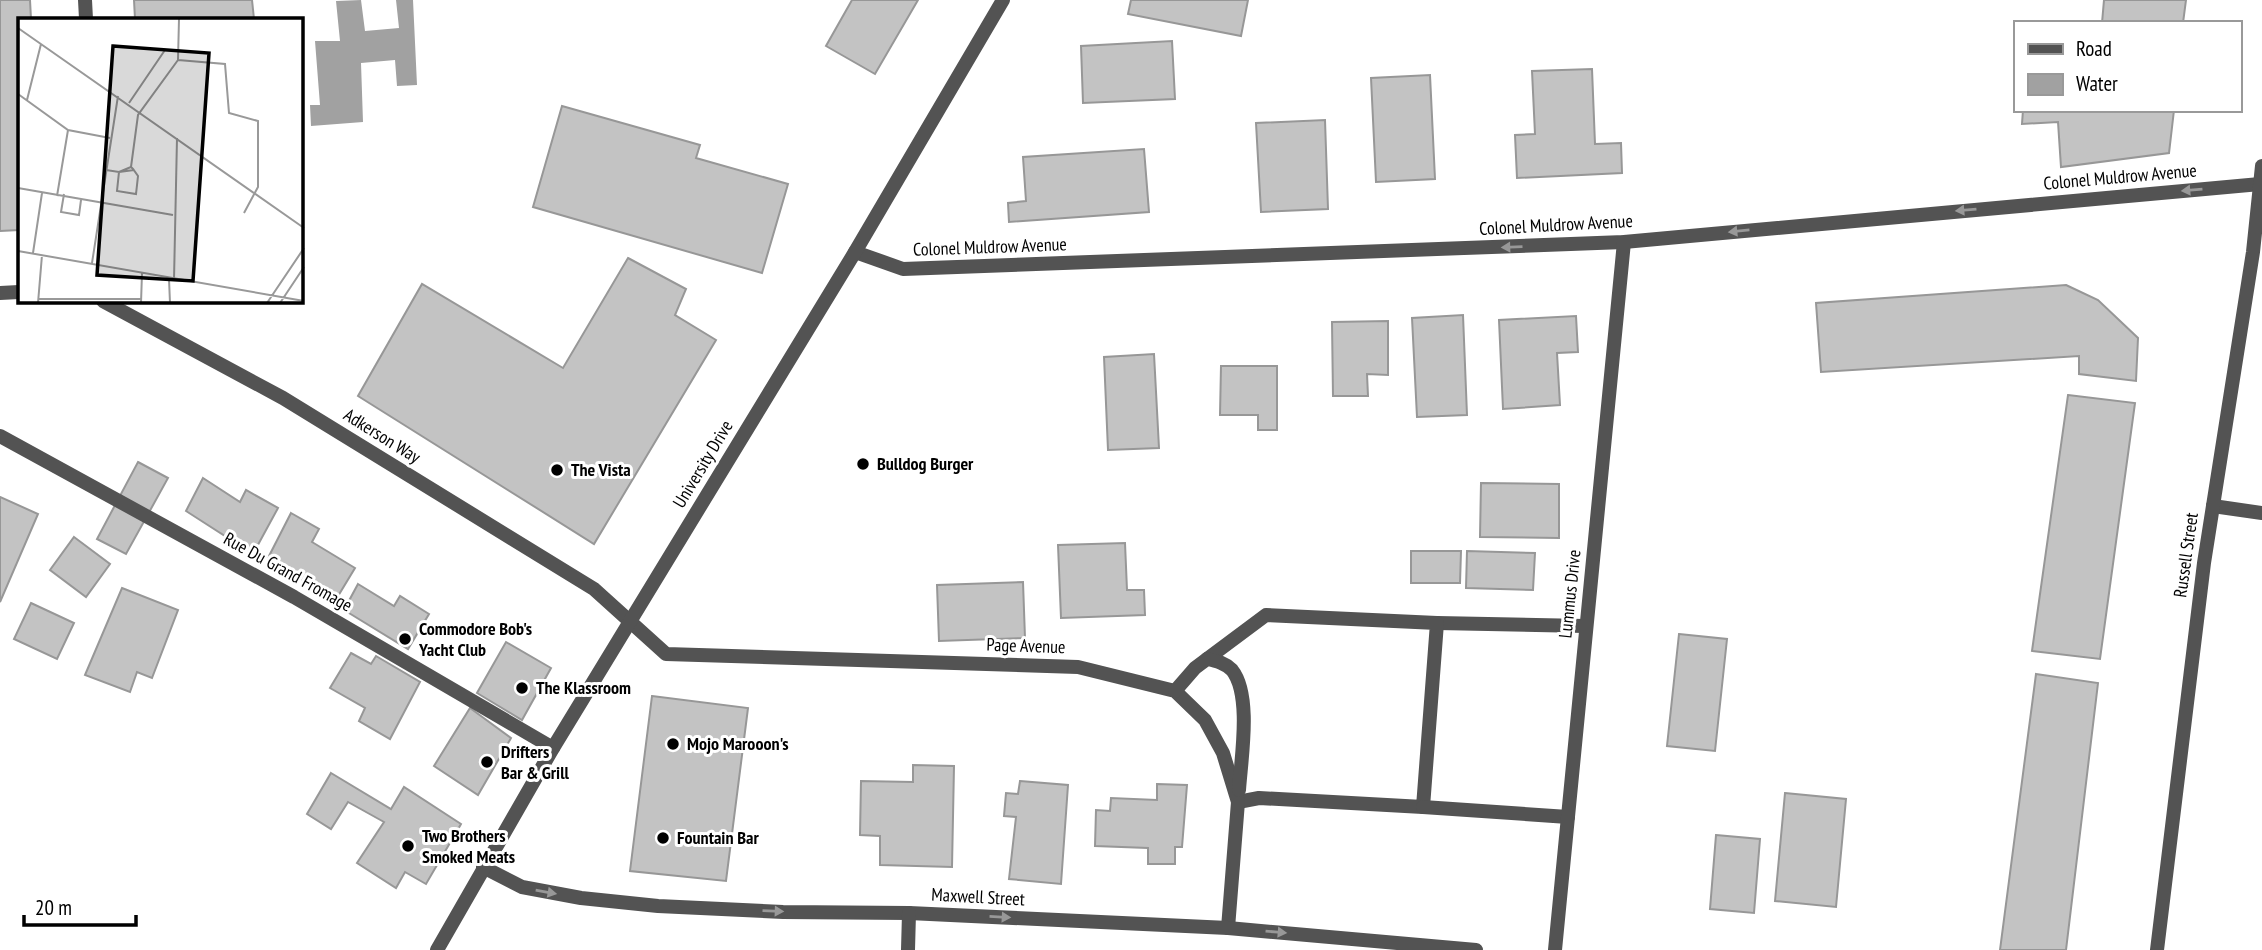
<svg xmlns="http://www.w3.org/2000/svg" width="2262" height="950" viewBox="0 0 2262 950" font-family="'PT Sans Narrow',sans-serif">
<style>
.water{fill:#a1a1a1}
.building{fill:#c3c3c3;stroke:#979797;stroke-width:2}
.lines{fill:none;stroke-linecap:round;stroke-linejoin:round}
.service{stroke:#535353;stroke-width:14}
.minor{stroke:#535353;stroke-width:14}
.tertiary{stroke:#535353;stroke-width:14}
.oneway{fill:#989898}
.poi-dot{fill:#000;stroke:#fff;stroke-width:2.5}
.labels{text-anchor:middle;stroke-width:6;stroke-linejoin:round;paint-order:stroke}
.street-label{font-size:18px;fill:#000;stroke:#fff}
.poi-label{font-size:18px;font-weight:bold;fill:#000;stroke:#fff;text-anchor:start}
.inset-road{fill:none;stroke:#999;stroke-width:2}
.view{fill:#000;fill-opacity:0.15;stroke:#000;stroke-width:3.5}
.inset-edge{fill:none;stroke:#000;stroke-width:3.5}
</style>
<rect width="100%" height="100%" fill="#fff"/>
<!-- water -->
<polygon class="water" points="361,0 365,31 399,28 396,0 413,0 417,85 397,86 395,60 361,63 363,122 311,126 310,105 320,105 315,41 340,41 336,1"/>
<!-- building -->
<g class="building">
<polygon points="0,0 30,0 31,19 19,19 19,230 0,231"/>
<polygon points="134,0 252,0 254,19 135,19"/>
<polygon points="852,0 918,0 875,74 826,46"/>
<polygon points="1131,0 1248,0 1241,36 1128,14"/>
<polygon points="2104,0 2186,0 2183,23 2102,23"/>
<polygon points="1172,41 1175,99 1083,103 1081,46"/>
<polygon points="1592,69 1595,144 1621,143 1622,173 1517,178 1515,135 1535,134 1532,71"/>
<polygon points="1430,75 1435,179 1376,182 1371,78"/>
<polygon points="562,106 700,145 696,158 788,184 762,273 533,207"/>
<polygon points="2023,110 2174,110 2169,153 2061,167 2058,122 2022,124"/>
<polygon points="1325,120 1328,209 1261,212 1256,123"/>
<polygon points="1144,149 1149,212 1009,222 1008,203 1026,201 1023,157"/>
<polygon points="628,258 686,289 675,315 716,340 594,544 358,396 422,284 563,368"/>
<polygon points="2066,285 2098,300 2138,338 2136,381 2079,374 2079,356 1821,372 1816,303"/>
<polygon points="1463,315 1467,415 1417,417 1412,318"/>
<polygon points="1576,316 1578,352 1557,353 1560,405 1503,409 1499,320"/>
<polygon points="1388,321 1388,375 1367,374 1368,396 1333,396 1332,322"/>
<polygon points="1154,354 1159,448 1108,450 1104,357"/>
<polygon points="1221,366 1277,366 1277,430 1258,430 1258,415 1220,415"/>
<polygon points="2068,395 2135,403 2100,659 2032,651"/>
<polygon points="138,462 168,478 126,554 97,539"/>
<polygon points="203,478 240,502 246,490 278,508 253,554 186,511"/>
<polygon points="1481,483 1559,484 1559,538 1480,537"/>
<polygon points="0,497 38,514 0,602"/>
<polygon points="291,513 319,529 312,542 355,568 335,601 268,558"/>
<polygon points="74,537 110,564 86,597 50,570"/>
<polygon points="1125,543 1127,590 1144,590 1145,615 1061,618 1058,545"/>
<polygon points="1411,551 1461,551 1460,583 1411,583"/>
<polygon points="1467,551 1535,553 1533,590 1466,588"/>
<polygon points="1023,582 1025,638 939,641 937,585"/>
<polygon points="358,584 394,606 400,596 429,614 408,649 344,610"/>
<polygon points="122,588 178,610 152,678 137,672 130,692 85,675"/>
<polygon points="31,603 74,623 57,659 14,639"/>
<polygon points="1679,634 1727,639 1715,751 1667,746"/>
<polygon points="506,642 551,668 522,720 477,693"/>
<polygon points="351,653 371,664 376,656 420,682 390,739 359,721 365,708 330,688"/>
<polygon points="2036,674 2098,683 2066,950 2000,950"/>
<polygon points="652,696 748,708 726,881 630,871"/>
<polygon points="470,708 511,738 478,795 434,766"/>
<polygon points="913,765 954,766 952,867 880,865 880,836 860,835 861,781 913,782"/>
<polygon points="331,773 391,809 404,787 461,824 426,884 405,872 396,888 357,863 384,822 348,802 331,829 307,814"/>
<polygon points="1020,781 1068,785 1061,884 1009,879 1016,817 1004,816 1006,793 1018,794"/>
<polygon points="1157,784 1187,785 1182,847 1175,847 1175,864 1148,864 1148,848 1095,846 1096,810 1110,811 1111,798 1157,800"/>
<polygon points="1785,793 1846,799 1836,907 1775,901"/>
<polygon points="1716,835 1760,839 1754,913 1710,909"/>
</g>
<g class="lines">
<!-- service -->
<g class="service">
<polyline points="85,0 86,19"/>
<polyline points="2213,506 2262,513"/>
<polyline points="1437,623 1585,626"/>
<polyline points="1207,659 1266,615 1437,623 1423,807 1259,798 1238,802"/>
<polyline points="1423,807 1568,817"/>
</g>
<!-- minor -->
<g class="minor">
<polyline points="855,252 903,269 1624,242 2260,184"/>
<polyline points="0,293 19,292"/>
<polyline points="103,301 283,398 594,589 666,654 1078,667 1175,691 1205,720 1223,753 1238,802 1228,928"/>
<polyline points="0,436 294,597 553,748"/>
<path d="M1175 691 1195 668 1207 659C1217 661 1225 663 1232 670 1252 695 1241 759 1239 790"/>
<polyline points="483,867 522,887 581,898 658,906 783,912 909,913 1228,928 1476,950"/>
<polyline points="908,950 909,913"/>
<polyline points="1555,950 1624,242"/>
</g>
<!-- tertiary -->
<g class="tertiary">
<polyline points="437,950 553,748 855,252 1003,0"/>
<polyline points="2157,950 2204,563 2253,252 2262,166"/>
</g>
</g>
<!-- one-way arrows -->
<defs><path id="oneway-solid" d="M-6-.8H1V-3.2L6.5 0L1 3.2V.8H-6Z" transform="scale(1.75)"/></defs>
<g class="oneway">
<use href="#oneway-solid" transform="translate(2192 190) rotate(175)"/>
<use href="#oneway-solid" transform="translate(1966 210) rotate(175)"/>
<use href="#oneway-solid" transform="translate(1739 231) rotate(174)"/>
<use href="#oneway-solid" transform="translate(1512 247) rotate(178)"/>
<use href="#oneway-solid" transform="translate(546 892) rotate(10)"/>
<use href="#oneway-solid" transform="translate(773 911) rotate(2)"/>
<use href="#oneway-solid" transform="translate(1000 917) rotate(3)"/>
<use href="#oneway-solid" transform="translate(1276 932) rotate(5)"/>
</g>
<!-- markers -->
<g class="poi-dot">
<circle cx="863" cy="464" r="7"/>
<circle cx="557" cy="470" r="7"/>
<circle cx="405" cy="639" r="7"/>
<circle cx="522" cy="688" r="7"/>
<circle cx="673" cy="744" r="7"/>
<circle cx="487" cy="762" r="7"/>
<circle cx="663" cy="838" r="7"/>
<circle cx="408" cy="846" r="7"/>
</g>
<g class="labels">
<!-- street labels -->
<g class="street-label">
<text transform="translate(2120 177) rotate(-5)" y="6">Colonel Muldrow Avenue</text>
<text transform="translate(1556 225) rotate(-3)" y="6">Colonel Muldrow Avenue</text>
<text transform="translate(990 247) rotate(-2)" y="6">Colonel Muldrow Avenue</text>
<text transform="translate(382 436) rotate(32)" y="6">Adkerson Way</text>
<text transform="translate(703 464) rotate(-59)" y="6">University Drive</text>
<text transform="translate(2186 555) rotate(-82)" y="6">Russell Street</text>
<text transform="translate(288 572) rotate(29)" y="6">Rue Du Grand Fromage</text>
<text transform="translate(1570 594) rotate(-84)" y="6">Lummus Drive</text>
<text transform="translate(1026 646) rotate(2)" y="6">Page Avenue</text>
<text transform="translate(978 897) rotate(3)" y="6">Maxwell Street</text>
</g>
<!-- poi labels -->
<g class="poi-label">
<text x="877" y="470">Bulldog Burger</text>
<text x="571" y="476">The Vista</text>
<text x="419" y="635">Commodore Bob's<tspan x="419" dy="21">Yacht Club</tspan></text>
<text x="536" y="694">The Klassroom</text>
<text x="687" y="750">Mojo Marooon's</text>
<text x="501" y="758">Drifters<tspan x="501" dy="21">Bar &amp; Grill</tspan></text>
<text x="422" y="842">Two Brothers<tspan x="422" dy="21">Smoked Meats</tspan></text>
<text x="677" y="844">Fountain Bar</text>
</g>
</g>
<!-- overview -->
<g transform="translate(18 18)">
<rect width="285" height="285" fill="#fff"/>
<path class="inset-road" d="M0 10 286 210M160 42 207 46 211 95 240 103V169L226 195M0 76 50 112 92 120M9 82 23 26M111 85 147 32M113 149 115 151 120 158 118 176 99 173 101 154 116 152M88 152 101 154 113 149 120 97 160 42 161 1M0 170 155 197M46 176 43 194 61 197 63 182M39 178 50 112M0 233 286 283M15 235 24 175M74 245 100 78M151 261 152 285M156 262 159 120M20 281H123M20 285 24 237M123 285 124 255M249 285 286 230M262 285 286 249"/>
<path class="view" d="M95 28 191 35 175 263 79 257Z"/>
<rect width="285" height="285" class="inset-edge"/>
</g>
<!-- legend -->
<rect x="2014" y="21" width="228" height="91" fill="#ffffff" stroke="#999999" stroke-width="2"/>
<rect x="2028" y="44" width="35" height="10" fill="#535353" stroke="#999999" stroke-width="2"/>
<text x="2076" y="56" font-size="21" fill="#000000">Road</text>
<rect x="2028" y="74" width="35" height="21" fill="#a1a1a1" stroke="#999999" stroke-width="2"/>
<text x="2076" y="91" font-size="21" fill="#000000">Water</text>
<!-- scale -->
<path d="M24 915v10h112v-10" fill="none" stroke="#000000" stroke-width="3.5"/>
<text x="35" y="915" font-size="21" fill="#000000" stroke="#ffffff" stroke-width="5" paint-order="stroke">20 m</text>
</svg>
